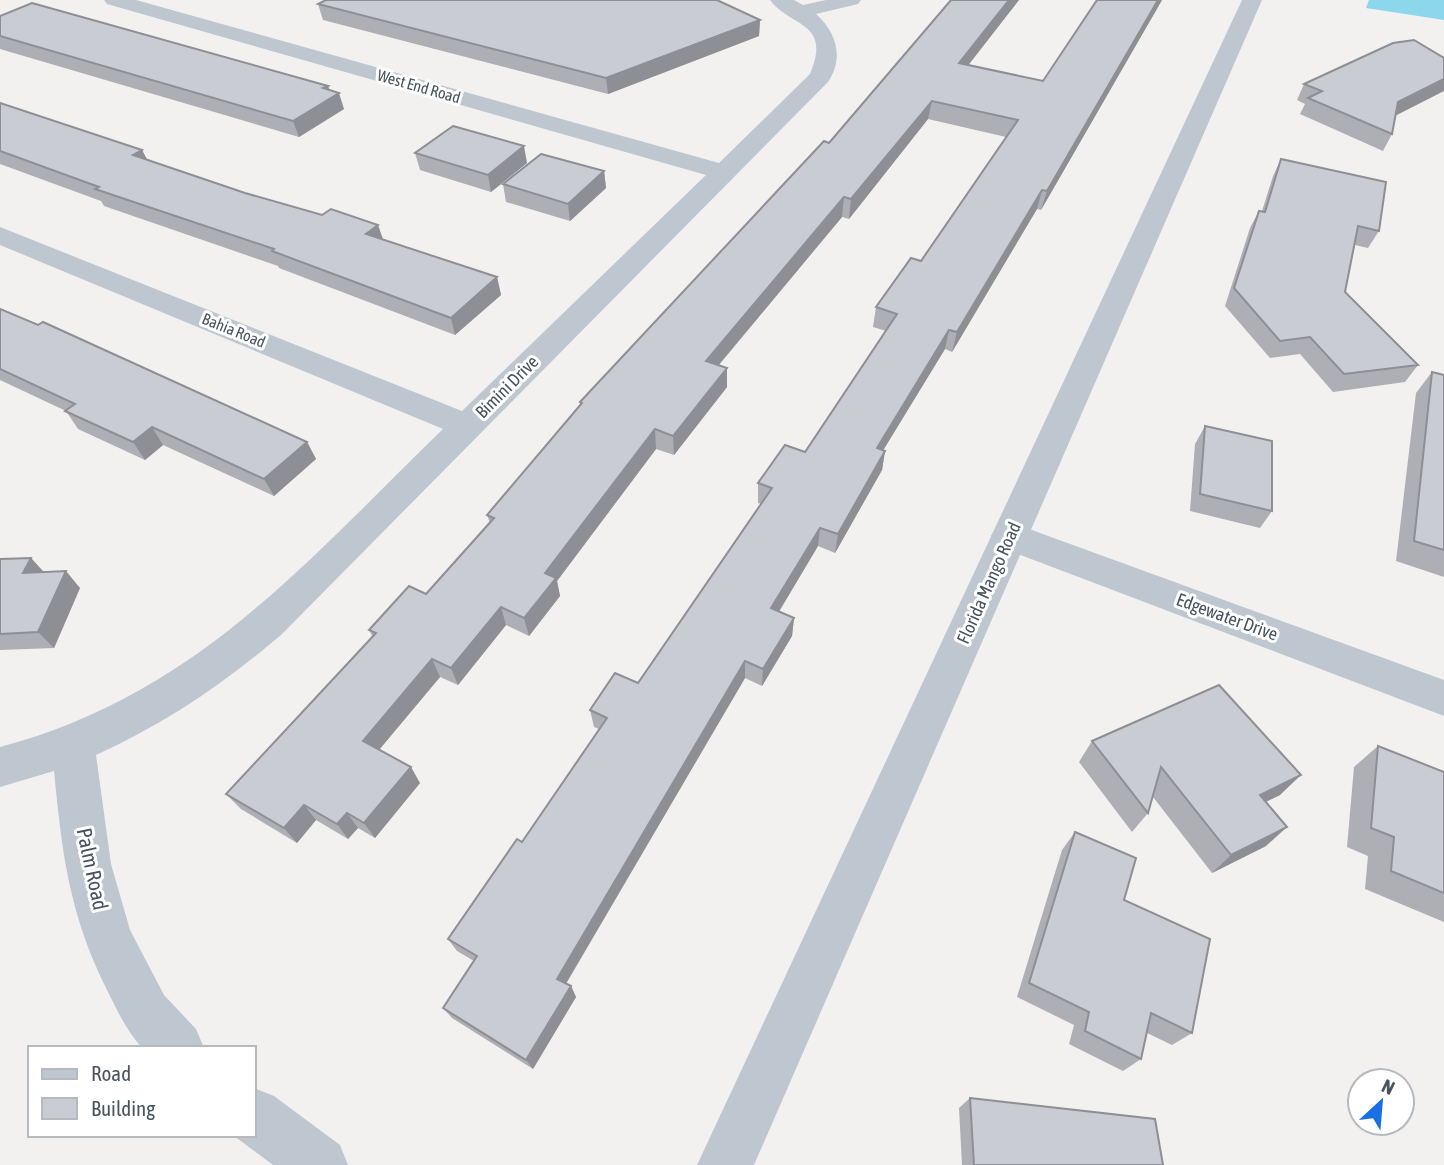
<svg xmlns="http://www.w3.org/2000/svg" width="1444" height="1165" viewBox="0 0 1444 1165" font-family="'Asap Condensed',sans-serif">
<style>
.water{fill:#8dd7ed}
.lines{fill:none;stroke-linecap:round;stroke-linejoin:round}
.minor{fill:#bec7cf;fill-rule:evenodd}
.tertiary{fill:#bec7cf;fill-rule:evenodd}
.wall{fill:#aeafb5}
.shaded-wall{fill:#8d8f94}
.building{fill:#caccd3;stroke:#8d8f94;stroke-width:2}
.labels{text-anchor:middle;stroke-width:6;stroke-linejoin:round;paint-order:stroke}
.far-street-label{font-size:16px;fill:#48535e;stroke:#fff}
.street-label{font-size:18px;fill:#48535e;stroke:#fff}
.near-street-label{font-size:21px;fill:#48535e;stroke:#fff}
</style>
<rect width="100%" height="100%" fill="#f3f0f0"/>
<!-- water -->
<polygon class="water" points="1369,0 1444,0 1444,20 1366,8"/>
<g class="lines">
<!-- minor -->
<g class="minor">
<path d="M104 0H136L719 163 810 74C832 21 791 28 770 0H794L803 5 826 0H861L858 4 816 14C837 33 844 58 828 82L282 634C225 683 165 724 96 755L111 864 130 930 164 995 196 1029 204 1048H142C126 1030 117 1010 106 988 69 913 62 853 54 771L0 787V747C195 695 304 564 443 429L0 245V227L462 411 706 175 107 4Z"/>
<polygon points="1010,522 1444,680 1444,716 997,546 991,536 997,526"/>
<polygon points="254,1088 274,1096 340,1145 348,1165 273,1165 234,1136 254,1135"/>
</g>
<!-- tertiary -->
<polygon class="tertiary" points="1242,0 1262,0 754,1165 697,1165"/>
</g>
<!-- wall -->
<g class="wall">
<polygon points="951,0 1019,0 968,65 1043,81 1162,0 1041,210 1037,209 952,352 945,349 883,450 885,451 882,470 835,553 818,546 779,612 794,618 792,636 762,686 745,678 566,984 571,986 576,997 533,1069 452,1018 443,1008 474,961 457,951 448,939 522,842 599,729 594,727 590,710 638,683 761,504 758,503 758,483 805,452 886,331 873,327 876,307 921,261 1006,137 928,119 849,219 842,217 719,365 727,368 727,387 674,455 656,449 557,581 560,596 529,636 506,625 458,685 440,677 379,750 420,783 375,838 358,828 348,839 316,820 297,843 241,809 226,794 373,637 369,630 426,594 490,523 487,515 580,405 580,402 829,143"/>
<polygon points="318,4 760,20 759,36 608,94 323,20"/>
<polygon points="0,16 328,86 329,90 344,109 299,137 0,49"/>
<polygon points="1304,84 1396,115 1392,134 1383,151 1300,114 1305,104 1297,100"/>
<polygon points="0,103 142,150 147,160 497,277 501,295 455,335 279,268 278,266 104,206 101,201 0,164"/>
<polygon points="415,153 527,163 491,192 420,170"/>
<polygon points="1281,159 1379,231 1368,248 1355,245 1345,292 1418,365 1405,382 1333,392 1300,354 1270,358 1225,306 1250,228 1259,211 1262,211 1273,176"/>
<polygon points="604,171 606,188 570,221 506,202 503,184"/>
<polygon points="0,309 307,442 316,459 274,496 163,445 145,460 78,429 66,411 0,380"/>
<polygon points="1432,372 1444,375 1444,577 1396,561 1416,393"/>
<polygon points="1205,426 1272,511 1260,528 1190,511 1195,444"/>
<polygon points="31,558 44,572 80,588 54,648 0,650 0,559"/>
<polygon points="1092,741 1280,795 1266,802 1266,846 1212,873 1153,797 1148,813 1132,832 1079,762"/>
<polygon points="1378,746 1444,772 1444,922 1365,889 1368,856 1347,847 1354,767"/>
<polygon points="1075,832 1124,900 1192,1033 1172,1045 1147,1033 1141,1059 1123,1071 1069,1044 1074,1025 1017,997 1062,850"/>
<polygon points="970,1098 1163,1165 962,1165 959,1108"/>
</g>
<!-- shaded-wall -->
<g class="shaded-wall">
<polygon points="1009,0 1019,0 956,81 959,63"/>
<polygon points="1158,0 1162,0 1041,210 1047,191"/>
<polygon points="760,20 759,36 608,94 606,78"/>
<polygon points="1444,79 1444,91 1389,119 1398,102"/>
<polygon points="328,86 332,97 339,93 344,109 299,137 293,121 323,88"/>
<polygon points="932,101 928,119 849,219 851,199"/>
<polygon points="524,146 527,163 491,192 488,175"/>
<polygon points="142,150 151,167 133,155"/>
<polygon points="604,171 606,188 570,221 568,204"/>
<polygon points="1042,190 1037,209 952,352 957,332"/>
<polygon points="844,197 842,217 706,380 706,361"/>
<polygon points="378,225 384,242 366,234"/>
<polygon points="497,277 501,295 455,335 451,318"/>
<polygon points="949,330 945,349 873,467 877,448"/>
<polygon points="727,368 727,387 674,455 673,436"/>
<polygon points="152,427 163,445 145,460 133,442"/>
<polygon points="655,429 656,449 557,581 560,596 529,636 524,618 545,573"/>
<polygon points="307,442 316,459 274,496 264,479"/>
<polygon points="885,451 882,470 835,553 838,534"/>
<polygon points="820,528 818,546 770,626 771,608"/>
<polygon points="31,558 46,575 23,573"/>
<polygon points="66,571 80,588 54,648 38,632"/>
<polygon points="501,607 506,625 458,685 451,668"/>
<polygon points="794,618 792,636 762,686 763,669"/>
<polygon points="432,659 440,677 373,757 363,741"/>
<polygon points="745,661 745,678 562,990 557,979"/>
<polygon points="411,767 420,783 375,838 364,823"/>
<polygon points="1301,775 1280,795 1240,814 1260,795"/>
<polygon points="304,805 316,820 297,843 284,828"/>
<polygon points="347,813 358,828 348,839 337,824"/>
<polygon points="1287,827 1266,846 1212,873 1231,855"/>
<polygon points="571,986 576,997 533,1069 526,1060"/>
</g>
<!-- building -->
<g class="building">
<polygon points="326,0 717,0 760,20 606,78 318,4"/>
<polygon points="951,0 1009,0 959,63 1043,81 1097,0 1158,0 1047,191 1042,190 957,332 949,330 877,448 885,451 838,534 820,528 771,608 794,618 763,669 745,661 557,979 571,986 526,1060 443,1008 477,956 448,939 517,839 522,842 607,718 590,710 615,673 638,683 772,488 758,483 785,445 805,452 897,314 876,307 911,258 921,261 1018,120 932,101 851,199 844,197 706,361 727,368 673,436 655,429 545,573 556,578 524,618 501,607 451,668 432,659 363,741 411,767 364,823 347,813 337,824 304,805 284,828 226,794 376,633 369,630 409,586 426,594 494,518 487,515 582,403 580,402 824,141 829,143"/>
<polygon points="32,3 328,86 323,88 339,93 293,121 0,36 0,16"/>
<polygon points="1414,40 1444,58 1444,79 1398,102 1392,134 1308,98 1322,91 1304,84 1393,43"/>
<polygon points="0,103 142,150 133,155 245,193 322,215 331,209 378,225 366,234 497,277 451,318 272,251 274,249 95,189 99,187 0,151"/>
<polygon points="453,126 524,146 488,175 415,153"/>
<polygon points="541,154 604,171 568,204 503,184"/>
<polygon points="1281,159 1386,182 1379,231 1358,226 1345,292 1418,365 1344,374 1310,337 1280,341 1234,288 1259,211 1265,212"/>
<polygon points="0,309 38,325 43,322 307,442 264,479 152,427 133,442 65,411 75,404 0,369"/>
<polygon points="1432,372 1444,375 1444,550 1414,541"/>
<polygon points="1205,426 1272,441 1272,511 1200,494"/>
<polygon points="31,558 23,573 66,571 38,632 0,634 0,559"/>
<polygon points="1219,685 1301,775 1260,795 1287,827 1231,855 1161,767 1148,813 1092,741"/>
<polygon points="1378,746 1444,772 1444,893 1391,871 1394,837 1371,828"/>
<polygon points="1075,832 1136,858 1124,900 1210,939 1192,1033 1151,1013 1141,1059 1085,1031 1089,1012 1029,983"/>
<polygon points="970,1098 1155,1119 1163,1165 974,1165"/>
</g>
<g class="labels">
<!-- far-street labels -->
<g class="far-street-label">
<text transform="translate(419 86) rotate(16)" y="6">West End Road</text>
<text transform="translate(234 330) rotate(22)" y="6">Bahia Road</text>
</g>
<!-- street labels -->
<g class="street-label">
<text transform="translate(507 387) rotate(-45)" y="6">Bimini Drive</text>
<text transform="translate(989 583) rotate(-66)" y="6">Florida Mango Road</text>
<text transform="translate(1227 617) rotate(20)" y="6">Edgewater Drive</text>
</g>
<!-- near-street labels -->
<g class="near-street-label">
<text transform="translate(92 869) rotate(78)" y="7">Palm Road</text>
</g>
</g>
<!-- legend -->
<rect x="28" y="1046" width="228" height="91" fill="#ffffff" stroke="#b6babf" stroke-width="2"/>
<rect x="42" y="1069" width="35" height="10" fill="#bec7cf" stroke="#b6babf" stroke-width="2"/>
<text x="91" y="1081" font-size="21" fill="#48535e">Road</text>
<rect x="42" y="1098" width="35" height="21" fill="#caccd3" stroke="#b6babf" stroke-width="2"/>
<text x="91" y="1116" font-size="21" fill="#48535e">Building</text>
<!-- north arrow -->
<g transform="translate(1381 1102) rotate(26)"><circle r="33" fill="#ffffff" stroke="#b6babf" stroke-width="2"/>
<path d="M0-5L12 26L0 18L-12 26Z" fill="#196fe4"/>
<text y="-10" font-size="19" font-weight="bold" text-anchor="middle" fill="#48535e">N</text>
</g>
</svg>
